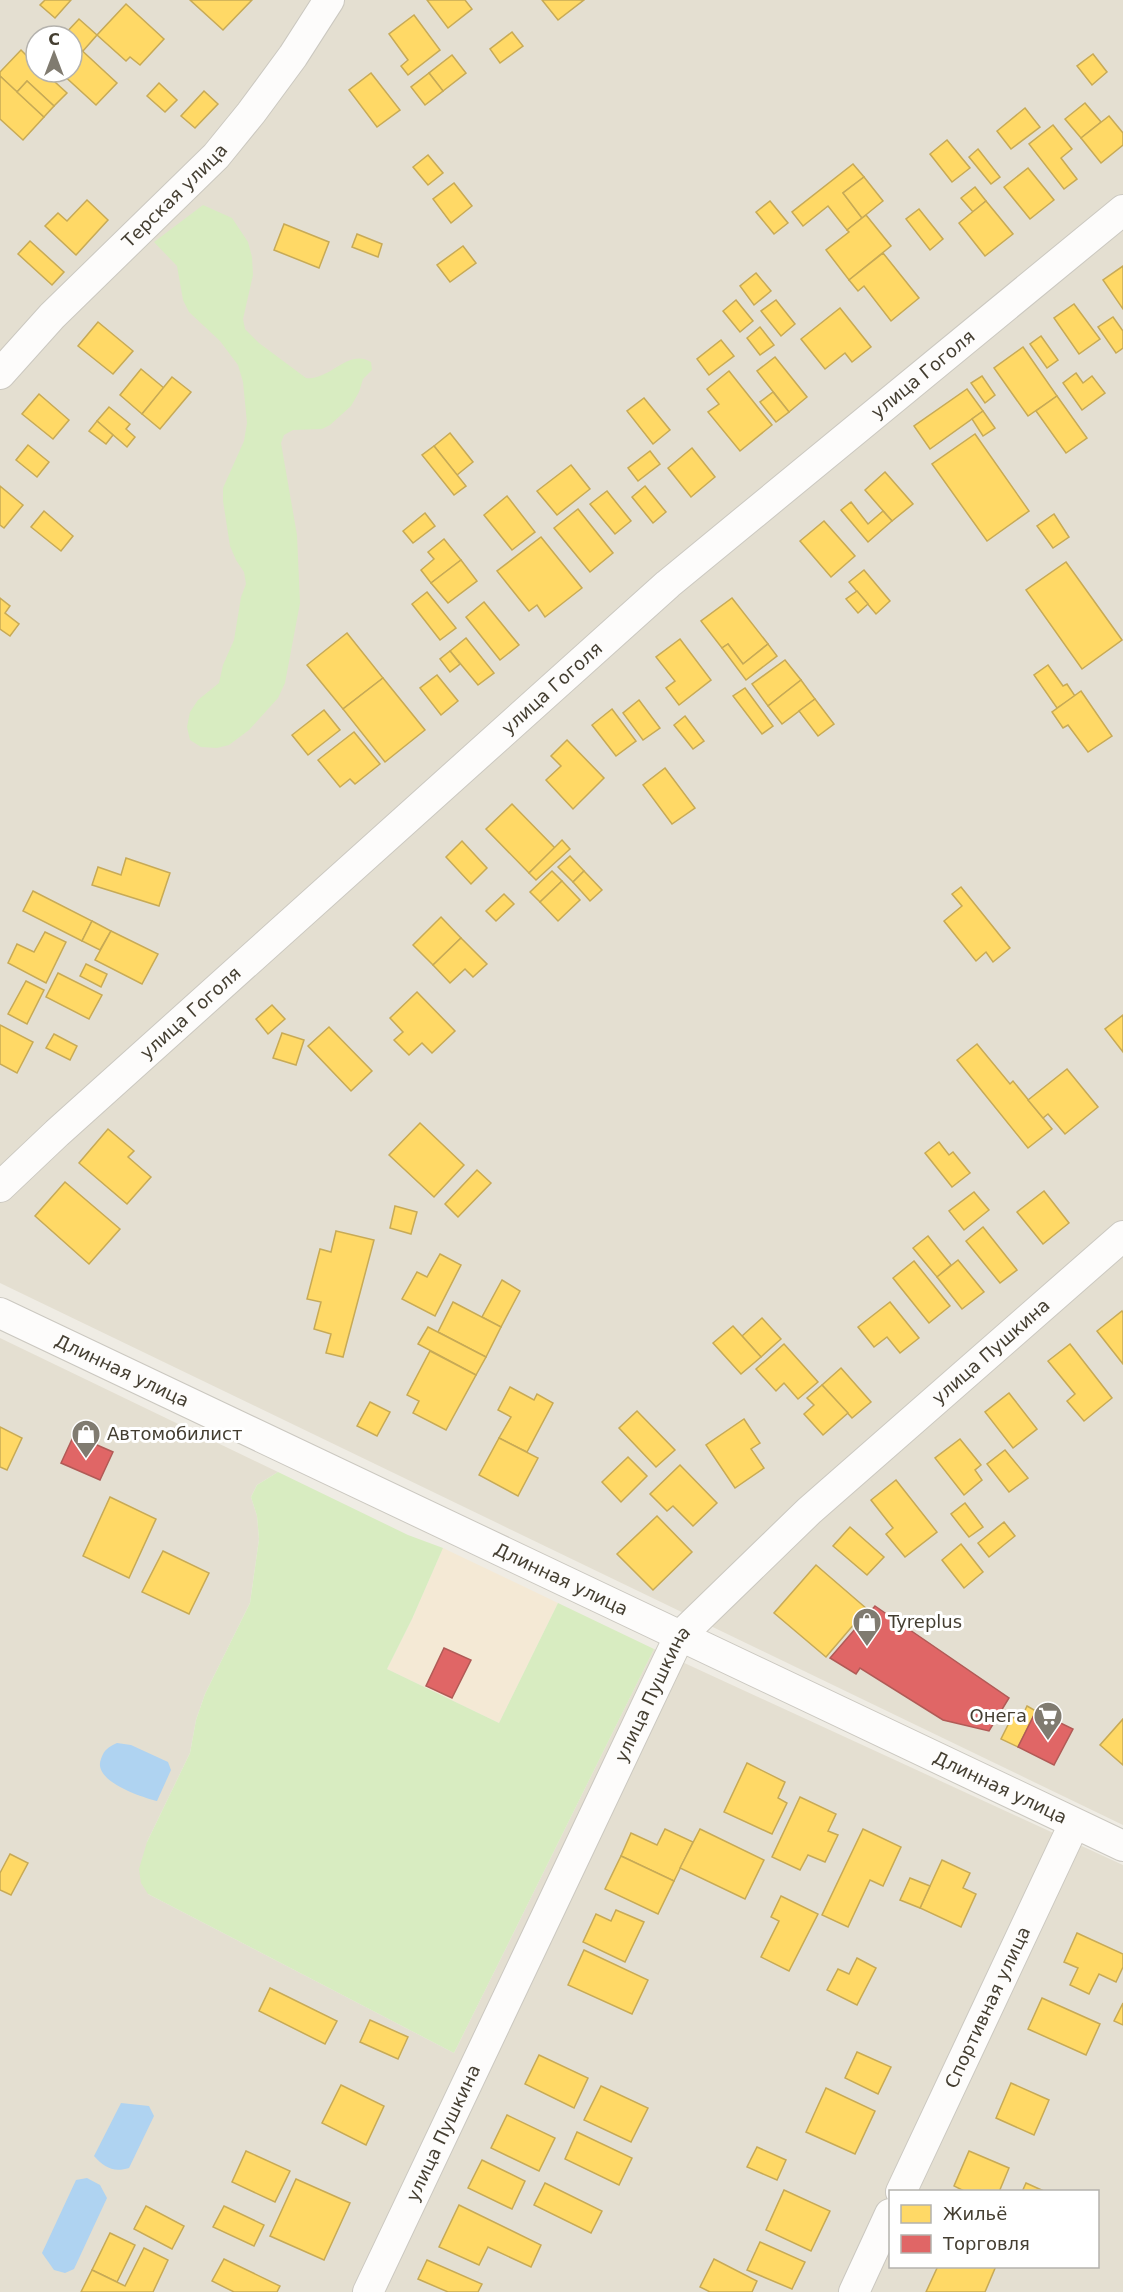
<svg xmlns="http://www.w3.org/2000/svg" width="1123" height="2292" viewBox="0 0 1123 2292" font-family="'DejaVu Sans',sans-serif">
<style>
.residential{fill:#e4dfd1;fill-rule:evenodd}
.commercial{fill:#f4e9d5}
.green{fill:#d8ecc1}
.water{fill:#afd3f1}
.homes{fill:#ffd966;stroke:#c7aa56;stroke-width:1.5}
.shops{fill:#e06666;stroke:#b15a56;stroke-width:1.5}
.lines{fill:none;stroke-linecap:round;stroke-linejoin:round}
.minor-casing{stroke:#cbc8c0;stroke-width:32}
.minor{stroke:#fdfcfb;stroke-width:30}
.labels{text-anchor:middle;stroke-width:6;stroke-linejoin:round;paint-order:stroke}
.street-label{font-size:18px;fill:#443e31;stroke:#fff}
.poi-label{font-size:18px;fill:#443e31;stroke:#fff;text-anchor:start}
</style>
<rect width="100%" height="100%" fill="#efece4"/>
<!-- residential -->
<g class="residential">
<path d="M0 0H1123V1825L0 1283ZM36 36H72V72H36Z"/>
<path d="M0 1338 278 1472 257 1485 251 1497 257 1516 259 1539 250 1603 205 1694 196 1720 190 1753 147 1842 148 1894 454 2053 654 1649 1123 1865V2292H0ZM890 2192H1098V2266H890Z"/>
</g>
<!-- commercial -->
<polygon class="commercial" points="443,1548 558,1603 499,1723 387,1669 412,1619"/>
<!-- green -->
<g class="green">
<path d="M203 205 232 218 248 242 252 257 253 275 243 319 245 329 259 343 306 378C330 381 348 348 371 362L372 370 363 379 359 392 351 406 330 425 322 429 293 430 284 435 281 443 297 535 300 603 285 683 278 698 249 730 229 745 217 748 201 747 190 740 187 727 190 712 198 700 219 683 223 665 234 640 241 597 246 584 244 572 236 560 230 546 223 501V488L244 441 247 423 243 382 238 365 220 341 189 312 183 300 177 266 154 242Z"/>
<polygon points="278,1472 408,1535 443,1548 412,1619 387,1669 499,1723 558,1603 654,1649 454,2053 148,1894 141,1883 139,1869 147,1842 190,1753 196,1720 205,1694 250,1603 259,1539 257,1516 251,1497 257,1485"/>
</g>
<!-- water -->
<g class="water">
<path d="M117 1743 131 1745 168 1762 171 1770 157 1801C141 1797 92 1781 101 1759 104 1750 108 1747 117 1743Z"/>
<path d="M121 2103 149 2106 154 2116 129 2168C113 2173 104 2167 94 2156Z"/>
<polygon points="87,2178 100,2185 107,2198 74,2269 65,2273 54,2270 42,2253 76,2180"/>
</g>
<!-- homes -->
<g class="homes">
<polygon points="45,0 71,0 55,18 40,5"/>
<polygon points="190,0 252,0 223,30"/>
<polygon points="427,0 465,0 472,9 448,28"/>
<polygon points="542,0 584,0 558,20"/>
<polygon points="126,4 164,39 140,65 130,57 126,61 97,35"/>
<polygon points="414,15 440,50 408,75 401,66 408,60 389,34"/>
<polygon points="79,19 97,35 83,51 72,42 72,36 64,35"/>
<polygon points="512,32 523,46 500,63 490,49"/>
<polygon points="76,45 117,83 96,105 60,72 72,72 72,49"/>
<polygon points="21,50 36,65 36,72 44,72 67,93 54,106 27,81 17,92 0,76 0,72"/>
<polygon points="1093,54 1107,72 1092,85 1077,66"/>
<polygon points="452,55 466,73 443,91 429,73"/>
<polygon points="371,73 400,110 377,127 349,90"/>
<polygon points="429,73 443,91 425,105 411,87"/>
<polygon points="0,76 44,117 23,140 0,119"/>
<polygon points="27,81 54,106 44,117 17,92"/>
<polygon points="159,83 177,100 165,112 147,96"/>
<polygon points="204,91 218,104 195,128 181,116"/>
<polygon points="1085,103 1101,122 1081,138 1065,119"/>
<polygon points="1025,108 1040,127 1011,149 997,131"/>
<polygon points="1109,116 1123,133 1123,145 1101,163 1081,138"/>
<polygon points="1053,125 1072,149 1061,158 1077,179 1064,189 1029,144"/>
<polygon points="947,140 970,168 952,182 930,154"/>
<polygon points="978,149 1000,177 991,184 969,157"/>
<polygon points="428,155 443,173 428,185 413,167"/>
<polygon points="853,164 864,177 843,193 862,218 847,230 828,206 803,226 792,212"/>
<polygon points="1028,168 1054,200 1030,219 1004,187"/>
<polygon points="864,177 883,201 862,218 843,193"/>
<polygon points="454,183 472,206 451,223 433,199"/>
<polygon points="975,187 986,201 973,212 961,198"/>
<polygon points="87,200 108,220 76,255 45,226 58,213 67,221"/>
<polygon points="770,201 788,223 774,234 756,212"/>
<polygon points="986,201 1013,234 985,256 959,223"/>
<polygon points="919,209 943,239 930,250 906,219"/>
<polygon points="866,215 891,246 849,280 826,250 849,232 847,230"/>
<polygon points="284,224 329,242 319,268 274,250"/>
<polygon points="357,234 382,244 378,257 352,247"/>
<polygon points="30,241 64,272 52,285 18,254"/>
<polygon points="463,246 476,263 450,282 437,265"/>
<polygon points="883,253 919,298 891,321 864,286 858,291 849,280"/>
<polygon points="1123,266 1123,309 1103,280"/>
<polygon points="756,273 771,291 754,305 740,286"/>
<polygon points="736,300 753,321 740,332 723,311"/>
<polygon points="776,300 795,324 781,336 761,311"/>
<polygon points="1074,304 1100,339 1079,354 1054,318"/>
<polygon points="840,308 871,347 852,362 845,353 825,369 801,339"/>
<polygon points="1113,317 1123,331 1123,348 1116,353 1098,327"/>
<polygon points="98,322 133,351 113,374 78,346"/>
<polygon points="760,327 774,345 760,355 747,338"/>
<polygon points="1041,336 1058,360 1047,368 1030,344"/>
<polygon points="721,340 734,356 709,375 697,359"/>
<polygon points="1023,347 1057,396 1028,416 994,368"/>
<polygon points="775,357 807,397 789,412 757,371"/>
<polygon points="141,369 164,388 142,414 120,395"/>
<polygon points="729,371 772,425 740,451 708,412 719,404 707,389"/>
<polygon points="1076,373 1083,383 1092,376 1105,393 1082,410 1063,383"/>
<polygon points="982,376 995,395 985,403 971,383"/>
<polygon points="172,377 191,392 160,429 142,414"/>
<polygon points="967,389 983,411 930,449 914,426"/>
<polygon points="773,392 789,412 776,422 760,402"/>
<polygon points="39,394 69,420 53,439 22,414"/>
<polygon points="1057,396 1087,438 1066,453 1036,411"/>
<polygon points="644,398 670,430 653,444 627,411"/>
<polygon points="109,407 130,424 126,429 135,437 127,447 97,421"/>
<polygon points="983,411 995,428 983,436 972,419"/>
<polygon points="97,421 113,435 106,444 89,431"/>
<polygon points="450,433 473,462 457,475 434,446"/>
<polygon points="975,434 1029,511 987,541 932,464"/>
<polygon points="28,445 49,462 37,477 16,460"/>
<polygon points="434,446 466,486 454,495 422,455"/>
<polygon points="692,448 715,477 691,497 668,468"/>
<polygon points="650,451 660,464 638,481 628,468"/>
<polygon points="571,465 590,489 557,515 537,491"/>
<polygon points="885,472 913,504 892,521 865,490"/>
<polygon points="0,486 23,505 4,528 0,525"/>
<polygon points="645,486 666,512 653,523 632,497"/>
<polygon points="607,491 631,521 615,534 590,504"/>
<polygon points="507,496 535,532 512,550 484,515"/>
<polygon points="851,502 868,524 883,511 892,521 868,542 841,510"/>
<polygon points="578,509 613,553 590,572 554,528"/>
<polygon points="44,511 73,536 61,551 31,527"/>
<polygon points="425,513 435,526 413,543 403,531"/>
<polygon points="1054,514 1069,537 1053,548 1037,526"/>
<polygon points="824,521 855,556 831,577 800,541"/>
<polygon points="541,537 582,588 545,617 537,605 529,611 497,571"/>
<polygon points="444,539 461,560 431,583 421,570 434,559 428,552"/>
<polygon points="461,560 477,581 448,603 431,583"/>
<polygon points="1066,562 1122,640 1082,669 1026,590"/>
<polygon points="864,570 890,601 876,614 849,582"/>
<polygon points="857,591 868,604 858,613 846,599"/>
<polygon points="427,592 456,628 440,640 412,604"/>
<polygon points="0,598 10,606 5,613 19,624 10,636 0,629"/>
<polygon points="732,598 768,644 743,664 728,644 722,648 701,621"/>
<polygon points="484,602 519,645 500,660 466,617"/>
<polygon points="347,633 383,678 343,709 307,665"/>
<polygon points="466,638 494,673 478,685 450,651"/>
<polygon points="680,639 711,680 679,705 666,688 675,681 656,657"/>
<polygon points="728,644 743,664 768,644 777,656 746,680 722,648"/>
<polygon points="450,651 460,664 450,672 440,659"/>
<polygon points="785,660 801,680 768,706 752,684"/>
<polygon points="1048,665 1063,686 1067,684 1075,696 1057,708 1034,675"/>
<polygon points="437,675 458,701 441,715 420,688"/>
<polygon points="383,678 425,730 385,762 343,709"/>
<polygon points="801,680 815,699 782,724 768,706"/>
<polygon points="745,688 773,726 762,734 733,696"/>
<polygon points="1081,691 1112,736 1088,752 1068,725 1063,728 1052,712"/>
<polygon points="815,699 834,724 818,736 799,711"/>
<polygon points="639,700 660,728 643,740 623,713"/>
<polygon points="612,709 636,741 616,756 592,725"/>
<polygon points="324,710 340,730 308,755 292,735"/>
<polygon points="685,716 704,741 693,749 674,725"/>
<polygon points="354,732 380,764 355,784 350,779 340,787 318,760"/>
<polygon points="567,740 604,778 573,809 546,780 561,766 551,756"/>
<polygon points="665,768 695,808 672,824 643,785"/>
<polygon points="512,804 555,848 529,873 486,829"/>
<polygon points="562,840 570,849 536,880 529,873"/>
<polygon points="462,841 487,868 471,884 446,857"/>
<polygon points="570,856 584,871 573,882 558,867"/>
<polygon points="126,858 170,873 159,906 92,885 98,867 121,875"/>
<polygon points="552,871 562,881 540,902 530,892"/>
<polygon points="584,871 602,890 590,901 573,882"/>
<polygon points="562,881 580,900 558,921 540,902"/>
<polygon points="961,887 1010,948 993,962 986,952 976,961 944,921 962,906 952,894"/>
<polygon points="33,891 92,921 82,941 23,911"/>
<polygon points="504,894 514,904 496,921 486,911"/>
<polygon points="441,917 461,938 433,965 413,945"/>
<polygon points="92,921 111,931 100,950 82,941"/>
<polygon points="111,931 158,954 142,984 95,960"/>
<polygon points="45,932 66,942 46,983 8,963 17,944 34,952"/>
<polygon points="461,938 487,964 473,977 465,969 450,983 433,965"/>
<polygon points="86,964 107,974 101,987 80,976"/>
<polygon points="58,973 102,995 89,1019 46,997"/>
<polygon points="26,981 44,990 27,1024 8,1014"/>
<polygon points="417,992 455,1031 432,1053 422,1043 409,1055 394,1040 403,1032 390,1018"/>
<polygon points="272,1005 285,1019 268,1034 256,1019"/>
<polygon points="1123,1015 1123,1052 1105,1029"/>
<polygon points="0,1025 33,1042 17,1073 0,1064"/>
<polygon points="329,1027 372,1071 351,1091 308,1046"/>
<polygon points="282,1033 304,1040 296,1065 273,1058"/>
<polygon points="54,1034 77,1046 70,1060 46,1048"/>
<polygon points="977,1044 1010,1084 1013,1081 1052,1129 1028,1148 957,1060"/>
<polygon points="1067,1069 1098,1107 1065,1134 1048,1114 1043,1118 1028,1100"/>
<polygon points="420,1123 464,1165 434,1197 389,1155"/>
<polygon points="108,1129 134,1151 128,1157 151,1177 127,1204 79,1163"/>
<polygon points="939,1142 949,1155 953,1152 970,1173 952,1187 925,1153"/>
<polygon points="477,1170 491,1183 458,1217 445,1204"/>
<polygon points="65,1182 120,1229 89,1264 35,1216"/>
<polygon points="1044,1191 1069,1223 1043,1244 1017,1212"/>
<polygon points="974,1192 989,1210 964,1230 949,1211"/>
<polygon points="395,1206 417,1212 411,1234 390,1228"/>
<polygon points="983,1227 1017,1270 1000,1283 966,1241"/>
<polygon points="336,1231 374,1240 343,1357 326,1353 331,1334 314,1329 321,1302 307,1299 320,1249 331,1252"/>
<polygon points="928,1236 951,1265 937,1277 913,1248"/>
<polygon points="440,1254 461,1265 435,1316 402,1299 417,1272 427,1277"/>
<polygon points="958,1260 984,1292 962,1309 937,1277"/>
<polygon points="914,1261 950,1306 929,1323 893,1278"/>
<polygon points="502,1280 520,1291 501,1327 482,1317"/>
<polygon points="453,1302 501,1327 486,1357 438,1332"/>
<polygon points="890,1302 919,1338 900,1353 887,1337 874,1347 858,1327"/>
<polygon points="1122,1311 1123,1313 1123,1364 1097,1331"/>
<polygon points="762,1318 781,1339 761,1357 742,1336"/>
<polygon points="733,1326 761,1357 741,1374 713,1343"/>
<polygon points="428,1327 486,1357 476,1375 418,1344"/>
<polygon points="784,1344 818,1382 798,1399 784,1383 776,1391 756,1369"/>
<polygon points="1070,1344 1112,1398 1084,1421 1067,1401 1075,1394 1048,1361"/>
<polygon points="430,1351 476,1375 446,1430 413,1413 419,1401 407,1395"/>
<polygon points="841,1368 871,1402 852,1418 822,1385"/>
<polygon points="822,1385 848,1413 823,1435 804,1414 814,1405 807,1398"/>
<polygon points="510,1387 534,1400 537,1394 553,1403 527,1452 499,1438 511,1417 498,1410"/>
<polygon points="1009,1393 1037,1429 1013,1448 985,1412"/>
<polygon points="370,1402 390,1412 377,1436 357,1426"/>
<polygon points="637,1411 675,1450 656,1467 619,1428"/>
<polygon points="744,1419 760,1443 751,1449 764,1468 735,1488 706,1445"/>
<polygon points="0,1427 22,1438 7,1470 0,1467"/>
<polygon points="499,1438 538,1458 518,1496 479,1475"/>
<polygon points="960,1439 981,1465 975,1470 982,1480 964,1495 935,1458"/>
<polygon points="1005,1450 1028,1478 1009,1492 987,1464"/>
<polygon points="628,1457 647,1476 621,1502 602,1482"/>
<polygon points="680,1465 717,1503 693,1526 673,1506 667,1511 650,1494"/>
<polygon points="896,1480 937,1532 905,1557 886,1534 893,1528 871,1500"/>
<polygon points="110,1497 156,1519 129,1578 83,1556"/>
<polygon points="965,1503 983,1527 969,1537 951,1514"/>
<polygon points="657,1516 692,1552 653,1590 617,1554"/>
<polygon points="1004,1522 1015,1536 989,1557 978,1543"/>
<polygon points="850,1527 884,1557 867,1575 833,1546"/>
<polygon points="961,1544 983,1572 964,1588 942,1560"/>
<polygon points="163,1551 209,1573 189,1614 142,1592"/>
<polygon points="816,1565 867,1609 826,1657 774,1613"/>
<polygon points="1027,1706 1036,1711 1018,1747 1001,1739 1012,1717 1020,1721"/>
<polygon points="1123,1719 1123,1765 1100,1745"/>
<polygon points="747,1763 785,1782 778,1798 787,1803 772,1834 724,1812"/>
<polygon points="800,1797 836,1814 828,1831 838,1835 825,1862 808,1855 800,1870 772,1857"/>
<polygon points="665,1829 693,1842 674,1881 621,1856 631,1833 657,1845"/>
<polygon points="700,1829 764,1860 745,1899 680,1868"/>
<polygon points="863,1829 901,1847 883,1886 870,1880 848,1927 822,1915"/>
<polygon points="10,1854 28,1863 11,1895 0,1890 0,1873"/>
<polygon points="621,1856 674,1881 658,1914 605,1889"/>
<polygon points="942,1860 970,1873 963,1888 976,1894 961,1927 920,1908"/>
<polygon points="910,1878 930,1886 920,1908 900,1900"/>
<polygon points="781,1896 818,1914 789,1971 761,1957 779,1921 771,1917"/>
<polygon points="616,1910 644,1922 625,1962 583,1942 596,1914 611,1921"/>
<polygon points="1077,1933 1123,1954 1123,1967 1116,1982 1099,1974 1089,1994 1070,1985 1078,1968 1064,1962"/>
<polygon points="584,1950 648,1980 632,2014 568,1985"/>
<polygon points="857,1958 876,1968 857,2005 827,1990 838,1969 849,1974"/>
<polygon points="270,1988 337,2021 325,2044 259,2011"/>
<polygon points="1042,1998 1100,2024 1086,2055 1028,2029"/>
<polygon points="1123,2003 1123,2025 1114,2021"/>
<polygon points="370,2020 408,2037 398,2059 360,2042"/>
<polygon points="857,2052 891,2067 878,2094 845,2078"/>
<polygon points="539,2055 588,2078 574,2108 525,2084"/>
<polygon points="1011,2083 1049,2100 1034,2135 996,2118"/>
<polygon points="341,2085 384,2106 366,2145 322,2123"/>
<polygon points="601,2086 648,2108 631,2142 584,2120"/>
<polygon points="826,2088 875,2111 855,2154 806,2132"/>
<polygon points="507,2115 555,2138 539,2171 491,2148"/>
<polygon points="577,2132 632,2158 619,2185 565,2159"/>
<polygon points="757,2147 786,2160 777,2180 747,2167"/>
<polygon points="246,2151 290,2171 275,2202 232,2182"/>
<polygon points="969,2151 1009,2168 999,2192 966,2192 954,2186"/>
<polygon points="482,2160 525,2181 512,2209 468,2188"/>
<polygon points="296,2179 350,2203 324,2260 270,2236"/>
<polygon points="545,2183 602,2211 591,2233 534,2205"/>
<polygon points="1026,2183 1046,2192 1022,2192"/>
<polygon points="784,2190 830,2211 811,2251 766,2230"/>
<polygon points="459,2205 541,2245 531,2267 488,2247 479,2265 439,2247"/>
<polygon points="146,2206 184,2226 172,2249 134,2229"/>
<polygon points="224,2206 264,2225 254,2246 213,2227"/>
<polygon points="110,2233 135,2245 117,2282 92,2270"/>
<polygon points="760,2242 805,2262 792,2289 747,2270"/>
<polygon points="144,2248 168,2260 153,2292 81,2292 92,2270 125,2286"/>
<polygon points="224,2259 280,2286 277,2292 234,2292 212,2281"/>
<polygon points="714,2259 757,2281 752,2292 710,2292 700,2287"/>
<polygon points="427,2260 482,2284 478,2292 448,2292 418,2279"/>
<polygon points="938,2266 996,2266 985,2292 926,2292"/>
</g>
<!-- shops -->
<g class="shops">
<polygon points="74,1435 113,1452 100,1480 61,1463"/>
<polygon points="875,1606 1009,1698 989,1731 943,1720 860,1668 856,1674 830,1658"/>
<polygon points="444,1648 471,1660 452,1698 426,1686"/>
<polygon points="1036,1711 1073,1729 1054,1765 1018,1747"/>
</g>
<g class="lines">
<!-- minor casing -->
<g class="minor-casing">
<g id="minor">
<path id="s1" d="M0 374 52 316 216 156 251 113 293 56 329 0"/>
<path id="s2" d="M0 1187 57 1133 668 584 1123 210"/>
<path id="s3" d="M0 1313 1123 1846"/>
<path id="s4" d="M901 2192 1074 1824"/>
<path id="s5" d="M368 2292 679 1637 809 1511 1123 1236"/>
<polyline points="854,2292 890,2214"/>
</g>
</g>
<!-- minor -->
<use href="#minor" class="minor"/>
</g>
<!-- icons -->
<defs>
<g id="shop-pin" transform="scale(1.5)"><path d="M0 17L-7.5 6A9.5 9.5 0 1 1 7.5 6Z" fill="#807b70" stroke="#fff"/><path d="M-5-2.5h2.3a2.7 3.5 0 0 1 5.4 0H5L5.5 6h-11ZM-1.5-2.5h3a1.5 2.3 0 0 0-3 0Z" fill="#fff"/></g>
<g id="supermarket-pin" transform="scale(1.5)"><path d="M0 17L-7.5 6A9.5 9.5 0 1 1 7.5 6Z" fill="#807b70" stroke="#fff"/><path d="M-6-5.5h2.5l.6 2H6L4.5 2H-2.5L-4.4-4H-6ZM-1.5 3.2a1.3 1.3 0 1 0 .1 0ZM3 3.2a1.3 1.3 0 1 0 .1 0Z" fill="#fff"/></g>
</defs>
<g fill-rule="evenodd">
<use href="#shop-pin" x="86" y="1434"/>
<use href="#shop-pin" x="867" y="1622"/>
<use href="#supermarket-pin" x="1048" y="1716"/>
</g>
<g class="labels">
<!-- street labels -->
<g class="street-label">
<text dy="6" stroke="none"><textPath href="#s1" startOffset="250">Терская улица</textPath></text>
<text dy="6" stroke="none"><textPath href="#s2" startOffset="1230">улица Гоголя</textPath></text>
<text dy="6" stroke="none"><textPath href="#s2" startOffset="744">улица Гоголя</textPath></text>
<text dy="6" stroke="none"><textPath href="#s2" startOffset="258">улица Гоголя</textPath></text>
<text dy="6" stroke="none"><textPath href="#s5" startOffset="1148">улица Пушкина</textPath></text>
<text dy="6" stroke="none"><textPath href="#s3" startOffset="135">Длинная улица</textPath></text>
<text dy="6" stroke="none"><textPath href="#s3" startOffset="621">Длинная улица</textPath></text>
<text dy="6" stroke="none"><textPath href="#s5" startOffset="662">улица Пушкина</textPath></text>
<text dy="6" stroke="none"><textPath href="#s3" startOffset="1107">Длинная улица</textPath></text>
<text dy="6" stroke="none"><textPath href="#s4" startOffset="204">Спортивная улица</textPath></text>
<text dy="6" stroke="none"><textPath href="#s5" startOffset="176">улица Пушкина</textPath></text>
</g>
<!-- poi labels -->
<g class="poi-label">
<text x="107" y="1440">Автомобилист</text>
<text x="888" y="1628">Tyreplus</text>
<text x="1027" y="1722" text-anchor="end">Онега</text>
</g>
</g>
<!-- legend -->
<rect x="889" y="2190" width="210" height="78" fill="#ffffff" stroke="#b4b2ad" stroke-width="1.5"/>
<rect x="901" y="2205" width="30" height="18" fill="#ffd966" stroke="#b4b2ad" stroke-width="1.5"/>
<text x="943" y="2220" font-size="18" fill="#443e31">Жильё</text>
<rect x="901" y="2235" width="30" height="18" fill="#e06666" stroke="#b4b2ad" stroke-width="1.5"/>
<text x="943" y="2250" font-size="18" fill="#443e31">Торговля</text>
<!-- north arrow -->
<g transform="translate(54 54)"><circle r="28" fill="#ffffff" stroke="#b4b2ad" stroke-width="1.5"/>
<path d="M0-4.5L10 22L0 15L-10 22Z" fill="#807b70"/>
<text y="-9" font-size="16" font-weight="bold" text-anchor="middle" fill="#443e31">С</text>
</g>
</svg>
